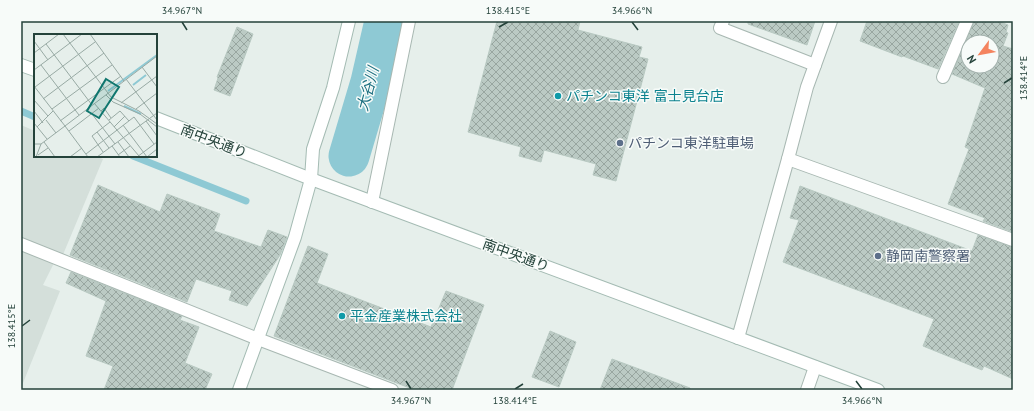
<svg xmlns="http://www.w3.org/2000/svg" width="1034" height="411" viewBox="0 0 1034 411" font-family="'PT Sans','Noto Sans JP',sans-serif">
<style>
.built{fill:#d4dfda}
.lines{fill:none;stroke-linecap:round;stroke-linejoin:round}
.stream{stroke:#8ec9d4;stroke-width:7}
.river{stroke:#8ec9d4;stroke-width:41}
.building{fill:url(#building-cross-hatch);stroke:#b8c9c2;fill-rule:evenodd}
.street-casing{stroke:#a8b8b2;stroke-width:14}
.secondary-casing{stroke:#a4bbb3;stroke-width:14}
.street{stroke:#fff;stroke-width:12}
.secondary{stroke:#fff;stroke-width:12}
.ticks{fill:none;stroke:#24423a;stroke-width:1.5}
.culture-dot{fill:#0f9aa8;stroke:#f7fbf9;stroke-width:1.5}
.service-dot{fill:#5c6f8a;stroke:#f7fbf9;stroke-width:1.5}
.labels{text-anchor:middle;stroke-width:3;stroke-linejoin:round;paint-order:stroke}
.culture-label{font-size:14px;fill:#0d838f;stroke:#f7fbf9;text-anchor:start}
.street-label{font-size:14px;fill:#24423a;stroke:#f7fbf9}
.service-label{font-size:14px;fill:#4e5e75;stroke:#f7fbf9;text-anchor:start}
.water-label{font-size:15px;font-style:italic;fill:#1c6f80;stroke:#f7fbf9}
.inset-river{fill:none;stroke:#8ec9d4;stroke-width:2}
.inset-road{fill:none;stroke:#98aaa4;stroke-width:1}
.view{fill:#0f766e;fill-opacity:0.15;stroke:#0f766e;stroke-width:2}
.inset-edge{fill:none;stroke:#24423a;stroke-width:2}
.neatline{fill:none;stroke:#24423a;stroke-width:1.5}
.ticks-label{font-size:10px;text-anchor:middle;fill:#24423a}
</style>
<defs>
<pattern id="building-cross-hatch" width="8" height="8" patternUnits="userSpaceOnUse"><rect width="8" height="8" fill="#bbcac4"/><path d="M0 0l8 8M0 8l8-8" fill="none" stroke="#98a6a0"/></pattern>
</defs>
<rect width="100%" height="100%" fill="#e6efeb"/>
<!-- built -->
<polygon class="built" points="21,125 35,131 35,156 95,156 103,159 62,257 56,259 43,285 60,291 21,388"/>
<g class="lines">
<!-- stream -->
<g class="stream">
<polyline points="21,111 35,117"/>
<polyline points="133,156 246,201"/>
</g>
<!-- river -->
<polyline class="river" points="349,156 371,82 385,21"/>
</g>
<!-- building -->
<g class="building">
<polygon points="497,21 580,21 578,30 642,47 639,57 648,59 616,181 593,175 596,164 544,150 541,162 519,156 521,147 468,132"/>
<polygon points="748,21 815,21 807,45 748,24"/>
<polygon points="867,21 959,21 938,69 903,56 902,57 860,41"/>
<path d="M974 21H998L1008 25 1006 32 1008 33 1003 46 1013 49V232L983 221 985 218 948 204 969 149 965 147 985 88 952 74ZM968 42H992V66H968Z"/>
<polygon points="237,27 253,34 230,96 214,90 218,78 217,77"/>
<polygon points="98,185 160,212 167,194 220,214 214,231 261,247 268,230 287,237 280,255 247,306 229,300 232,291 196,279 187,302 70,255"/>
<polygon points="800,186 972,251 978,235 1013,247 1013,379 984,366 982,370 923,346 934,319 783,262 799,220 790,218"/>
<polygon points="308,246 328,254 317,283 431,327 446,291 484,305 452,390 415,390 274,336"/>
<polygon points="71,272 182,316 180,320 199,327 185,363 212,374 205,390 104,390 113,366 86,356 106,301 66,283"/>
<polygon points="550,331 576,342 559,387 532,377"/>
<polygon points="612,359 690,388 690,390 600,390"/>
</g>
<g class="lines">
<!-- street casing -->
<g class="street-casing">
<g id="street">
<polyline points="723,21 720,28 815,65"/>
<polyline points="943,77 967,21"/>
<polyline points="788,159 1013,240"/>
<polyline points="372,202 409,21"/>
<polyline points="21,244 258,339 392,390"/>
<polyline points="738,338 788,159 807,87 831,21"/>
<polyline points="807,390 815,367"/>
</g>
</g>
<!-- secondary casing -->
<g class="secondary-casing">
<g id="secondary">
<polyline points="21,65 35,70"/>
<polyline points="156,118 311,179 878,390"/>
<polyline points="239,390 295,237 311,179 313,149 333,88 349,21"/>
</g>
</g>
<!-- street -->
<use href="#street" class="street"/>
<!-- secondary -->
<use href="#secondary" class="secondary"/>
</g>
<!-- ticks -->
<path class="ticks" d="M182 22 187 30M632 22 638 30M499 27 508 22M1004 83 1012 78M22 326 30 320M406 381 411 389M856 381 862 389M515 389 523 384"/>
<!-- markers -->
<g class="culture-dot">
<circle cx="558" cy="96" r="4"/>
<circle cx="342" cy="316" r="4"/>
</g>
<g class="service-dot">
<circle cx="620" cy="143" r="4"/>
<circle cx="878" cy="256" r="4"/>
</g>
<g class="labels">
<!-- culture labels -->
<g class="culture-label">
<text x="566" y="101">パチンコ東洋 富士見台店</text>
<text x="350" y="321">平金産業株式会社</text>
</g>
<!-- street labels -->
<g class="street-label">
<text transform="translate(214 141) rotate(21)" y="5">南中央通り</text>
<text transform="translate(516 255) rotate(20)" y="5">南中央通り</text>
</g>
<!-- service labels -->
<g class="service-label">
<text x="628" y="148">パチンコ東洋駐車場</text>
<text x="886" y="261">静岡南警察署</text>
</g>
<!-- water labels -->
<g class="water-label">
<text transform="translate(368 89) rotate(-75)" y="5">大谷川</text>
</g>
</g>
<!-- overview -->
<g transform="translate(34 34)">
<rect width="123" height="123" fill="#e6efeb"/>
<path class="inset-river" d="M99 51 112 41M74 57 123 21M90 72 107 80"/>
<path class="inset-road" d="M29 0 77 63 105 77 123 90M56 0 90 47M0 7 14 26M12 10 58 71M0 19 25 0M7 31 45 81M108 33 123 53M0 36 48 0M92 45 123 86M0 52 31 92 123 22M1 53 61 8M72 61 79 68 106 80 123 93M9 65 70 19M0 66 14 82M60 69 105 122M87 69 123 42M18 75 78 31M102 75 123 59M0 77 9 89M67 77 70 74 77 84M58 80 81 110M12 86 22 99M75 86 86 77 95 87M26 87 87 42M112 87 123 102M0 89 13 105M89 91 113 123M3 93 19 77M80 93 91 82M35 97 65 74M63 98 75 114M10 108 21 123M84 108 95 123M0 110H7L31 92 54 123M78 112 86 123M69 118 58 102 76 88M52 120 100 83 120 110M4 121 14 114M84 121 96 112M2 123 7 110M36 123 48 114M63 123 123 79M103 123 123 108M113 123 123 115"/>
<path class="view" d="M72 45 85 53 65 84 53 77Z"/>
<rect width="123" height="123" class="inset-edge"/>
</g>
<!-- border -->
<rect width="1034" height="411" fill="none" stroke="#f7fbf9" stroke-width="44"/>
<!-- north arrow -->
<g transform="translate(980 54) rotate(238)"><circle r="19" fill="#f7fbf9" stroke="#a3b1ad"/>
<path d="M0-3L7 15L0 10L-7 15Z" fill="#f4845f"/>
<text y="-6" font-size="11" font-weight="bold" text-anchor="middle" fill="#24423a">N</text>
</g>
<rect x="22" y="22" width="990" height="367" class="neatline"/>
<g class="ticks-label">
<text x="182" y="14">34.967°N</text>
<text x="508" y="14">138.415°E</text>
<text x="632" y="14">34.966°N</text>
<text transform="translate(1023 78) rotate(-90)" y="4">138.414°E</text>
<text transform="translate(11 326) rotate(-90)" y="4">138.415°E</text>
<text x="411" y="404">34.967°N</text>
<text x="515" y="404">138.414°E</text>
<text x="862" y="404">34.966°N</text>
</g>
</svg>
